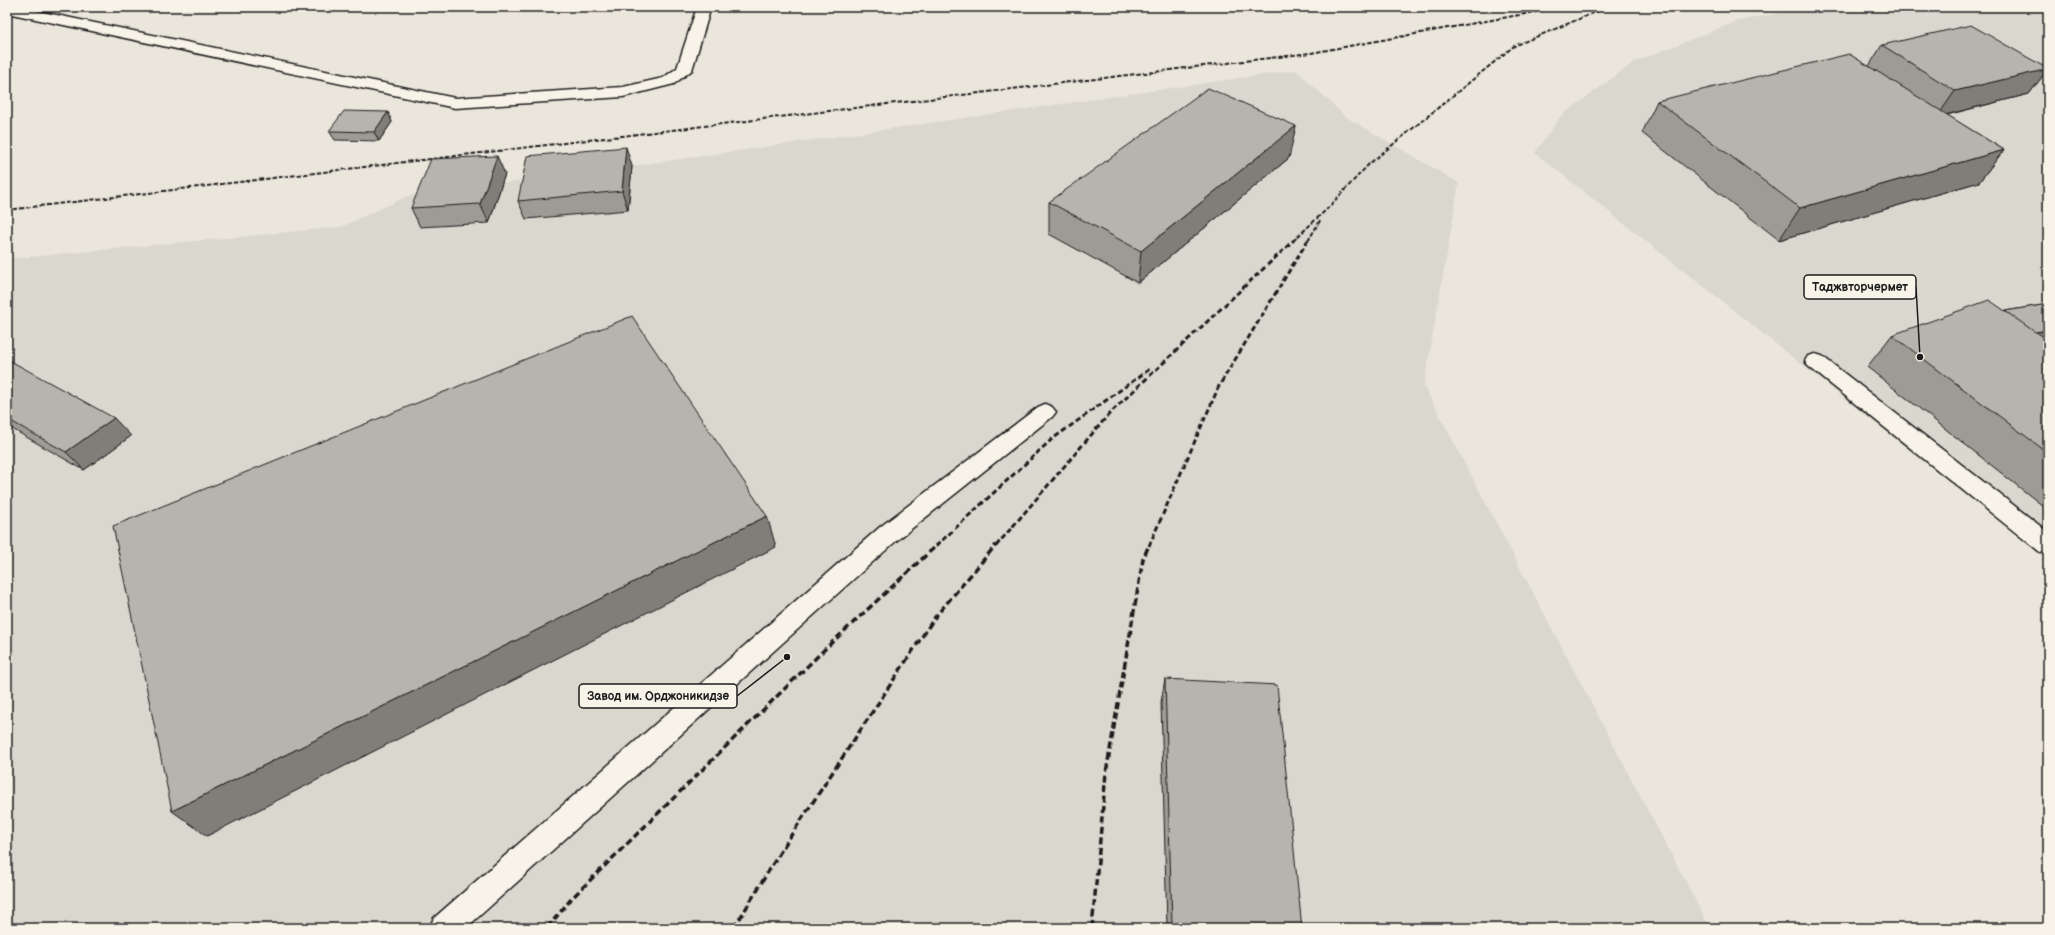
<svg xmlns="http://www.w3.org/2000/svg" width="2055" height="935" viewBox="0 0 2055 935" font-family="'Balsamiq Sans',sans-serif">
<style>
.built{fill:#dad7ce}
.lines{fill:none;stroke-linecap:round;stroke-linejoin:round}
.minor-casing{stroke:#1c1c1c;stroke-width:3}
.minor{fill:#f7f3e8;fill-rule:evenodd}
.rail-far2{stroke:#1c1c1c;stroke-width:2;stroke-dasharray:4.5 2;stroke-linecap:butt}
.rail-far1{stroke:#1c1c1c;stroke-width:3;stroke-dasharray:5.5 3;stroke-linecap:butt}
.rail{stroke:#1c1c1c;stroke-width:3.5;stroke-dasharray:7 3.5;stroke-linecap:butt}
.wall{fill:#9d9b94;stroke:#1c1c1c}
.shaded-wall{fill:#7f7e78;stroke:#1c1c1c}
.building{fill:#b6b4ac;stroke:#1c1c1c}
.leader{fill:none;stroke:#1c1c1c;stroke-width:1.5}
.callout-dot{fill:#1c1c1c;stroke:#f7f3e8;stroke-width:1.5}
.callout{fill:#f7f3e8;stroke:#1c1c1c;stroke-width:1.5}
.callout-label{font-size:12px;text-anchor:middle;font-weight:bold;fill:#1c1c1c}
</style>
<rect width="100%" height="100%" fill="#eae6dc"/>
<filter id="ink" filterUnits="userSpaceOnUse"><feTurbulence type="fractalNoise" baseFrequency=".025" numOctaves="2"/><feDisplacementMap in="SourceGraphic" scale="8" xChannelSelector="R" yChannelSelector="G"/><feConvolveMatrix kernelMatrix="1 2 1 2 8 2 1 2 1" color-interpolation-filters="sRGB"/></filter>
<g filter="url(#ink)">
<!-- built -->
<g class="built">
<polygon points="1812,7 2048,7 2048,560 1535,153 1561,116 1634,62 1738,21"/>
<polygon points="1296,70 1346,117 1459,183 1424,386 1710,928 7,928 7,259 341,227 408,196 632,166"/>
</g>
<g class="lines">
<!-- minor casing -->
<g class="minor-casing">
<g id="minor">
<polygon points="7,7 18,7 455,98 623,87 663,78 677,68 697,7 711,7 692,70 674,84 623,97 455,108 7,13"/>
<polygon points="1815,354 1822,356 2048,532 2048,554 2040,552 1808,366 1805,361 1808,356"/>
<polygon points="1045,404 1052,407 1056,412 1052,417 896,541 466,928 429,928 434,918 880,527 1038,407"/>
</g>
</g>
<!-- minor -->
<use href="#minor" class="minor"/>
<!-- rail-far2 -->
<g class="rail-far2">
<polyline points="7,210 1311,53 1563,7"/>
<polyline points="1293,241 1327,209 1369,164 1514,46 1608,7"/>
<polyline points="1308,241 1321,219"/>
</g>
<!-- rail-far1 -->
<g class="rail-far1">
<polyline points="936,546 1051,440 1151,368"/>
<polyline points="996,546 1110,413 1294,240"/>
<polyline points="1149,546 1219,386 1308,240"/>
</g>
<!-- rail -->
<g class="rail">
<polyline points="547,928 572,898 826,648 937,545"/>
<polyline points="734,928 782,849 935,617 996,545"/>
<polyline points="1092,928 1106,773 1143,559 1149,545"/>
</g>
</g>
<!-- wall -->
<g class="wall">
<polygon points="1882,45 2048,69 2029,94 1947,115 2004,150 1979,182 1779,240 1642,133 1657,101 1869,66"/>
<polygon points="388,112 392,122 379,141 335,140 329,131"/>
<polygon points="1289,158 1138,283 1049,234 1049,202"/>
<polygon points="632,166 628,210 526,219 518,201"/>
<polygon points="505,174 489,223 420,227 411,208"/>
<polygon points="2048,304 2048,510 1867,367 1892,335 2005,311"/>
<polygon points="7,359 131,436 84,470 7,426"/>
<polygon points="1165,679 1302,928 1167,928 1161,702"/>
</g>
<!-- shaded-wall -->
<g class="shaded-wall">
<polygon points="2048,69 2029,94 1937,117 1955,91"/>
<polygon points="388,112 392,122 379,141 374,132"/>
<polygon points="1296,126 1289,158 1138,283 1141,251"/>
<polygon points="626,147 632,166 628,210 622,191"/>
<polygon points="2004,150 1979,182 1779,240 1800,208"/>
<polygon points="497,156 505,174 489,223 480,204"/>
<polygon points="2048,330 2048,345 2017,335"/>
<polygon points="114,418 131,436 84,470 66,452"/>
<polygon points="767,516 776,547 207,836 172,811"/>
</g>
<!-- building -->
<g class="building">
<polygon points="1971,25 2048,69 1955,91 1882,45"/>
<polygon points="1849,54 2004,150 1800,208 1657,101"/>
<polygon points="1208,88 1296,126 1141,251 1049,202"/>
<polygon points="344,111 388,112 374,132 329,131"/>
<polygon points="626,147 622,191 518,201 527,156"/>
<polygon points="497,156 480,204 411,208 431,159"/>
<polygon points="1989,300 2048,340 2048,453 1892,335"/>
<polygon points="2048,304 2048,330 2035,332 2005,311"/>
<polygon points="632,316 767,516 172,811 113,526"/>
<polygon points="7,359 114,418 66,452 7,419"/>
<polygon points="1165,679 1277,685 1302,928 1235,928 1172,924"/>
</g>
</g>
<!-- callouts -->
<path class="leader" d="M1920 357L1916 287M787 657L737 696"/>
<g class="callout-dot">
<circle cx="1920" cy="357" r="4"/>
<circle cx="787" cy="657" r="4"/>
</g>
<g class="callout">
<rect x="1804" y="275" width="112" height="24" rx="4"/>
<rect x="579" y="684" width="158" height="24" rx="4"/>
</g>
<g class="callout-label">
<text x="1860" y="291">Таджвторчермет</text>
<text x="658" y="700">Завод им. Орджоникидзе</text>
</g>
<!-- margin -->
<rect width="2055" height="935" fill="none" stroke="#f7f3e8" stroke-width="24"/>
<rect x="12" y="12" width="2031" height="911" fill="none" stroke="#1c1c1c" stroke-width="1.5" filter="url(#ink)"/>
</svg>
